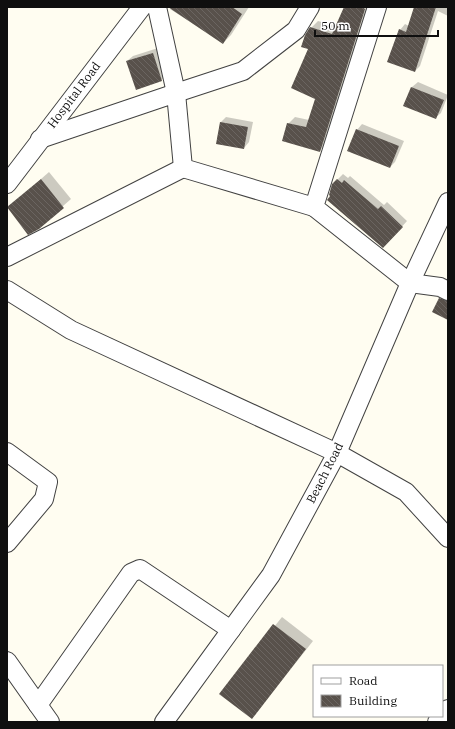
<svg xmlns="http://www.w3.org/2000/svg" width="455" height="729" viewBox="0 0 455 729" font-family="'IBM Plex Serif',serif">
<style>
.shadow{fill:#0003}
.building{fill:url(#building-back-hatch)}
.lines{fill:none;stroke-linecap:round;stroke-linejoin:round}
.minor-casing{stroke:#424242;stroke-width:20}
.minor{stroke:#fff;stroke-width:18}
.labels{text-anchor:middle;stroke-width:4;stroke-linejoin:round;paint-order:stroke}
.street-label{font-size:12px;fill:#0f0f0f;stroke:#fff}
</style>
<defs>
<pattern id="building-back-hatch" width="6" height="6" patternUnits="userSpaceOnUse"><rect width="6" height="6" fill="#58514b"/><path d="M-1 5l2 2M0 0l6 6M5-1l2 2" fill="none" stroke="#6b6561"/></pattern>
</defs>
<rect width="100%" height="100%" fill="#fffdf1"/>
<!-- shadow -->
<g class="shadow">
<polygon points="172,7 249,7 231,35 223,43 170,9"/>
<polygon points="345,7 370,7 326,144 319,151 288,124 295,117 309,120 316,98 309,49 311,28 318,21 336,26"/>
<polygon points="415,7 448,7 448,16 438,11 420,66 415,71 400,30 405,24 409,26"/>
<polygon points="158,48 167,75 161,80 127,61 133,56"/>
<polygon points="418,82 448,95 441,113 435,118 405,105 412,87"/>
<polygon points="226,117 253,122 249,142 244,148 217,143 221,122"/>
<polygon points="362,124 404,141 395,162 390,167 357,130"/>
<polygon points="49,172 71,199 38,228 28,233 8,208"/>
<polygon points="343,174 348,178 350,176 384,205 387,202 407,221 388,242 332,196 333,184"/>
<polygon points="282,617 313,641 252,718 220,694"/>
</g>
<!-- building -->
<g class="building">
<polygon points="168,7 232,7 242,14 223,44"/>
<polygon points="344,7 362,7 365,9 320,152 282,141 287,123 306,127 315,99 291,88 308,49 301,47 305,35 310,27 332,34"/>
<polygon points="414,7 436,7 415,72 387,62 399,29 406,32"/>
<polygon points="153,53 162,81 136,90 126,61"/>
<polygon points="411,87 444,100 436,119 403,106"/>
<polygon points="220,122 248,127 244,149 216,144"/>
<polygon points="356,129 399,146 390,168 347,151"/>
<polygon points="41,179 64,208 39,229 28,235 7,207"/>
<polygon points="337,179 342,183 344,180 378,209 381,206 403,227 383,248 327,200 330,196 329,195 332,184"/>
<polygon points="439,298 448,301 448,320 432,312"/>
<polygon points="273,624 306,649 252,719 219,694"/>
</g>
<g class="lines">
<!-- minor casing -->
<g class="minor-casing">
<g id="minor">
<polyline points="157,7 176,93 243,71 296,30 310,7"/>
<polyline points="377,7 314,207 410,283 440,287 448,291"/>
<polyline points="40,139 176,93 183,168 314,207"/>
<polyline points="7,184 142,7"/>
<polyline points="7,257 183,168"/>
<polyline points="7,290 71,330 337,453 406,492 448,538"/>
<polyline points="7,452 48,482 44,499 7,543"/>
<polyline points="7,661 38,705"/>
<polyline points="50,722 38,705 131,573 140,569 231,630"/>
<polyline points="164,722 271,575 337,453 410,283 448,202"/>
<polyline points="437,722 448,709"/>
</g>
</g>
<!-- minor -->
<use href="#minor" class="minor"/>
</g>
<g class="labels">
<!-- street labels -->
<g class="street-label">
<text transform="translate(74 95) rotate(-53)" y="4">Hospital Road</text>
<text transform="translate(325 473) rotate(-63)" y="4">Beach Road</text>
</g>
</g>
<!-- border -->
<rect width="455" height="729" fill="none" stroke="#0f0f0f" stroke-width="16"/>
<!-- legend -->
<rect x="313" y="665" width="130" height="52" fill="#ffffff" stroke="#9f9f9f"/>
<rect x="321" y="678" width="20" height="6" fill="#ffffff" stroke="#9f9f9f"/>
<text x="349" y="685" font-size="12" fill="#0f0f0f">Road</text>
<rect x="321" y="695" width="20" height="12" fill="url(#building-back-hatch)" stroke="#9f9f9f"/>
<text x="349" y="705" font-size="12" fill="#0f0f0f">Building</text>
<!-- scale -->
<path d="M315 30v6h123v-6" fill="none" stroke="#0f0f0f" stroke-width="2"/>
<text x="321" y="30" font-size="12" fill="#0f0f0f" stroke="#ffffff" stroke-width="3" paint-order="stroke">50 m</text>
</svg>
